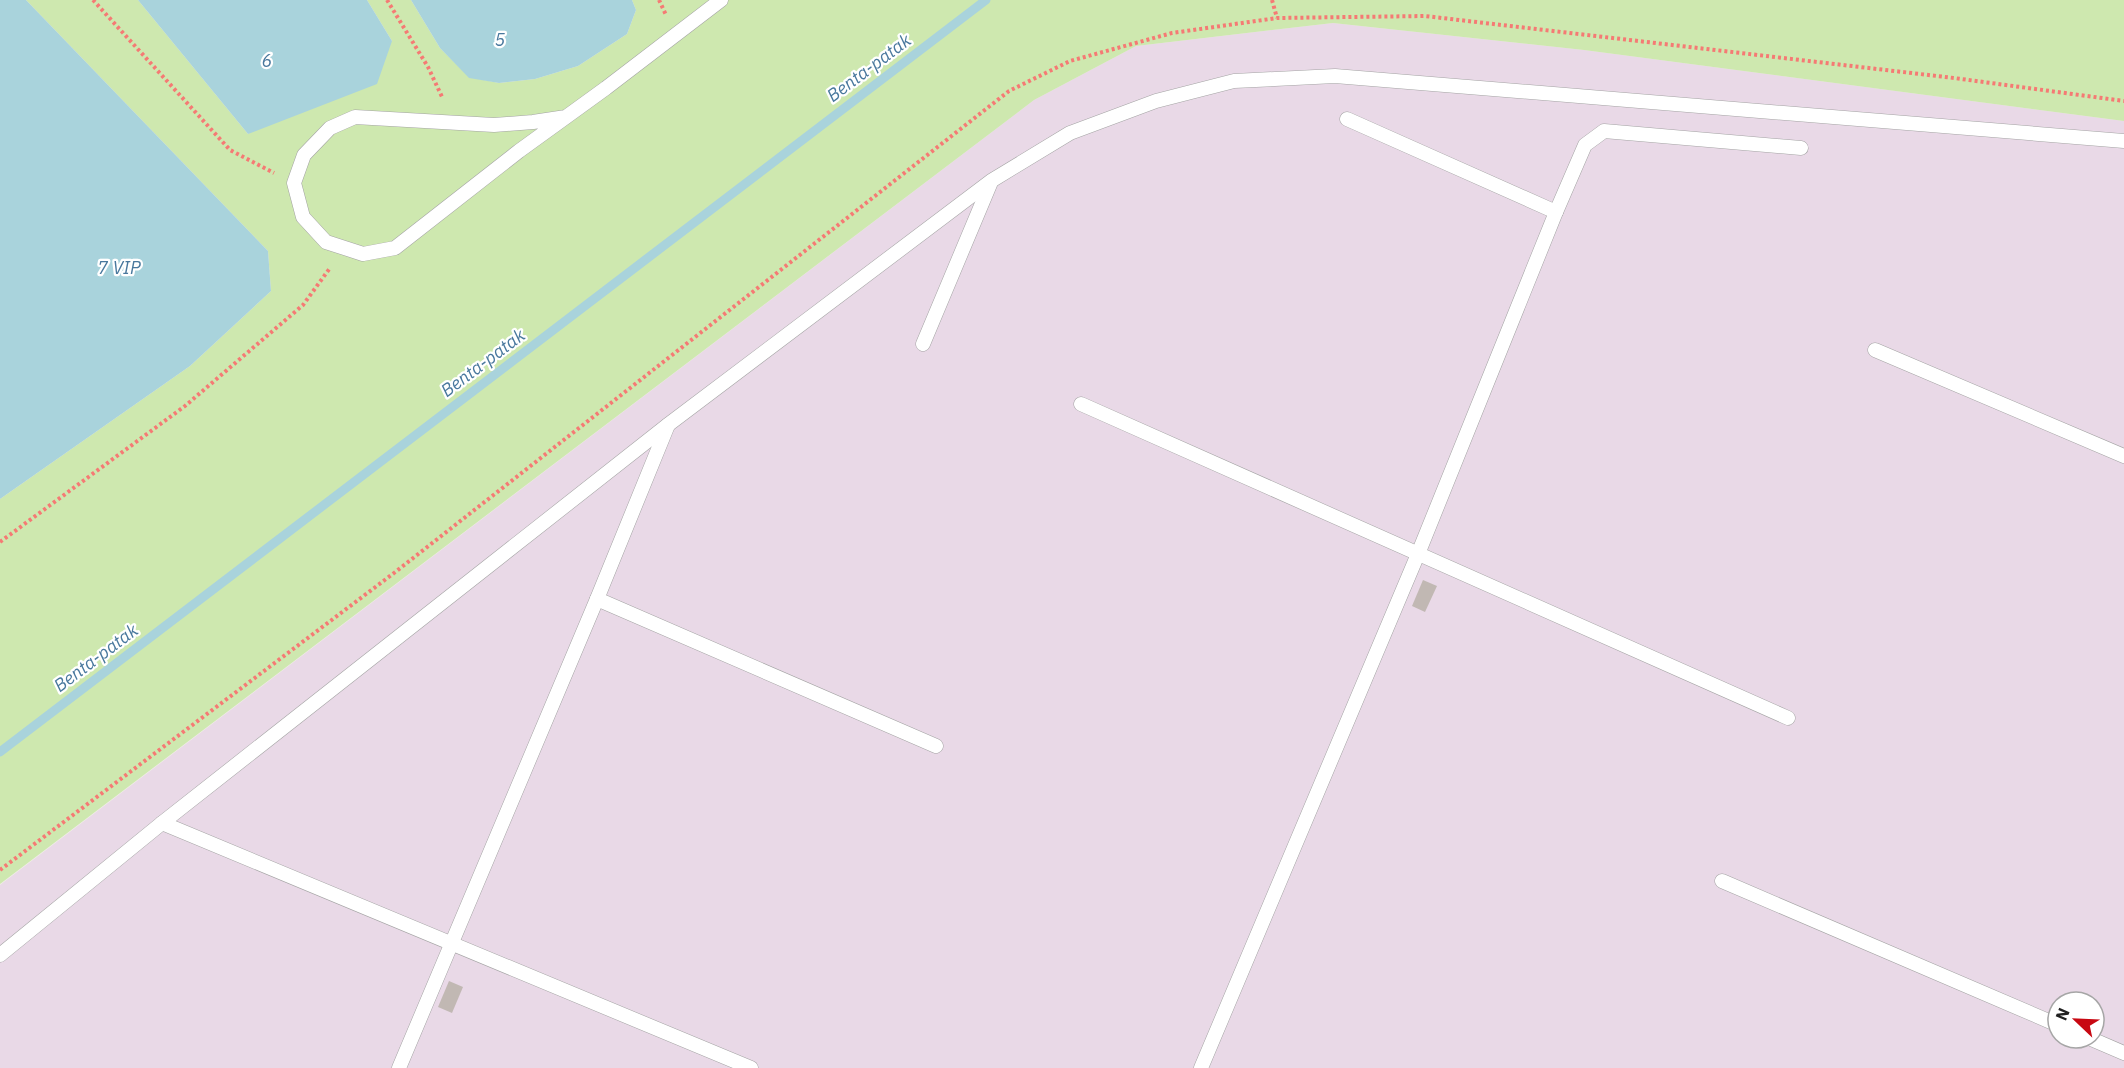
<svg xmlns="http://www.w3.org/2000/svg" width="2124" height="1068" viewBox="0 0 2124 1068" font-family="'IBM Plex Sans',sans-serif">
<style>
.industrial{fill:#e9d9e7;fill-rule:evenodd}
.grass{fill:#cee8af}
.water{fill:#a9d3dc}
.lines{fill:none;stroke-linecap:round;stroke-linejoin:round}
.stream{stroke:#a9d3dc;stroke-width:9}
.building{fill:#c1b8b3}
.service-casing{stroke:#a4a4a4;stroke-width:15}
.path{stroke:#f57a74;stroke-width:4;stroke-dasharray:3 3;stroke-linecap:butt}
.service{stroke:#fff;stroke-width:14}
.labels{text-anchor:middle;stroke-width:4.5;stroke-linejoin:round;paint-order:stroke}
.water-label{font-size:18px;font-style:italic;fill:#49789d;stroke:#fff}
</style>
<rect width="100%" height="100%" fill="#f0ede7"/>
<!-- industrial -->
<path class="industrial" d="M1333 23 1584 50 2124 121V1068H0V885L1034 100 1136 46ZM2058 1002H2094V1038H2058Z"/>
<!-- grass -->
<polygon class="grass" points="26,0 138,0 248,134 392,41 367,0 411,0 440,48 469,77 499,83 535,79 578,66 627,34 636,10 632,0 2124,0 2124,121 1584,50 1333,23 1136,46 1034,100 0,884 0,499 190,366 271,291 268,251"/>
<!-- water -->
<g class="water">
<polygon points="0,0 26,0 268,251 271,291 190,366 0,499"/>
<polygon points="138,0 367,0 392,41 377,84 248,134"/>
<polygon points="411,0 632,0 636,10 627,34 578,66 535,79 499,83 469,78 440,48"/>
</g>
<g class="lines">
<!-- stream -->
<polyline class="stream" points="0,752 986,0"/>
</g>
<!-- building -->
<g class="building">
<polygon points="1423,580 1437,586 1425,612 1412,606"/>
<polygon points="449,981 463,987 452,1013 438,1007"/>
</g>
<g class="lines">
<!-- service casing -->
<g class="service-casing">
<g id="service">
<polyline points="566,117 533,122 494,125 355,117 330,128 304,155 294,183 303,217 326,242 363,254 395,248 519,151 566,117 606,88 721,0"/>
<polyline points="1347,119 1556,212"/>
<polyline points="923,344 991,182"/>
<polyline points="1875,350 2124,456"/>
<polyline points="1081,404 1788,718"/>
<polyline points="597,599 936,746"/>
<polyline points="162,823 751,1068"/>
<polyline points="1722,881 2058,1025"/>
<polyline points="0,955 162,823 669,424 991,181 1070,133 1156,101 1234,81 1335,76 2124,141"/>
<polyline points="2089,1038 2124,1053"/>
<polyline points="399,1068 597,599 668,425"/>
<polyline points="1201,1068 1418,554 1556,212 1585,145 1604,131 1801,148"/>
</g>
</g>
<!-- path -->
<g class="path">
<polyline points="93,0 230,150 274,173"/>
<polyline points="387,0 428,67 443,99"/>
<polyline points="659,0 666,15"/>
<polyline points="1272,0 1277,18"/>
<polyline points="0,542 185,406 303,305 330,268"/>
<polyline points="0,870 394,573 1009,91 1070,61 1172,33 1277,18 1425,16 1954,78 2124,101"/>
</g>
<!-- service -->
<use href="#service" class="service"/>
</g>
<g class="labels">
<!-- water labels -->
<g class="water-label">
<text x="500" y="46">5</text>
<text x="267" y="67">6</text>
<text transform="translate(869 68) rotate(-37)" y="6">Benta-patak</text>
<text x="119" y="274">7 VIP</text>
<text transform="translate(483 363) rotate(-37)" y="6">Benta-patak</text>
<text transform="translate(96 658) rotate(-37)" y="6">Benta-patak</text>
</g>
</g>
<!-- north arrow -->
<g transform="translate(2076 1020) rotate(293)"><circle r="28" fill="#ffffff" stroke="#a6a6a6" stroke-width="1.5"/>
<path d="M0-4.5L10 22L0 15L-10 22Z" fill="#c80812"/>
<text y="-9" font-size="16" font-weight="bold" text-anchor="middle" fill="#202020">N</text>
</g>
</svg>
